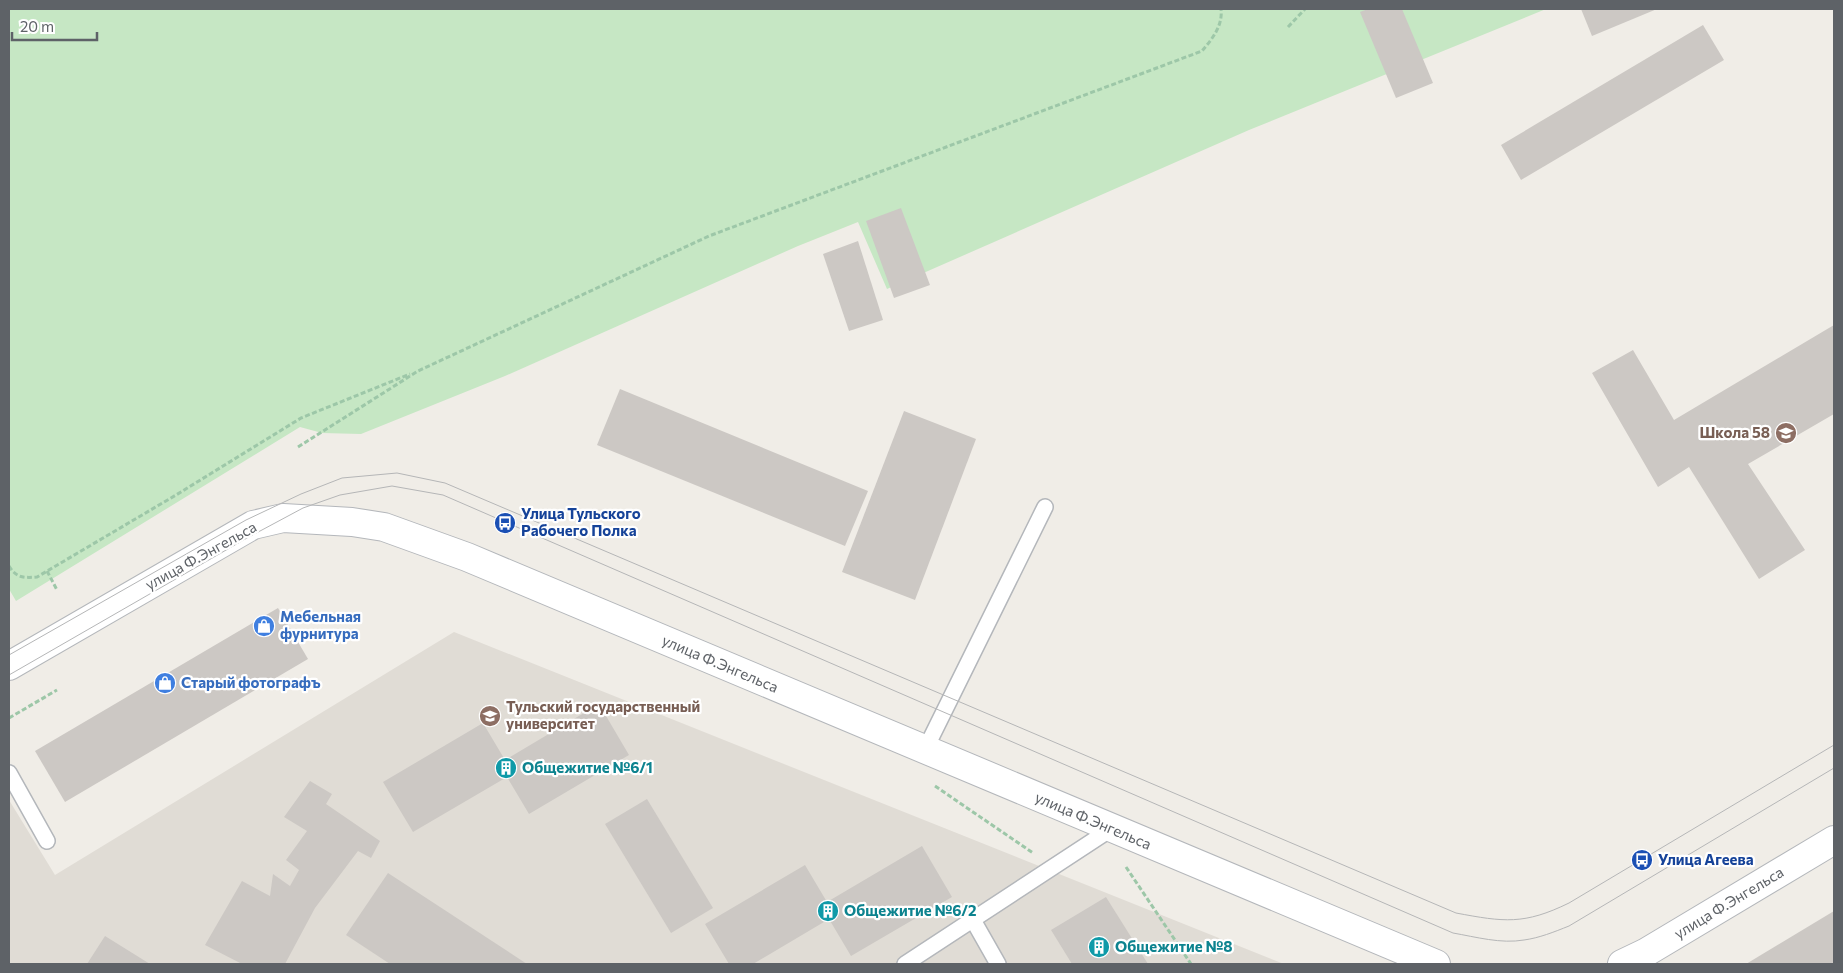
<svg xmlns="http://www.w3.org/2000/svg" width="1843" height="973" viewBox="0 0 1843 973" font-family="Commissioner,sans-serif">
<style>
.education{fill:#e0dcd5}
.green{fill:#c6e7c4}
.building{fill:#ccc8c4}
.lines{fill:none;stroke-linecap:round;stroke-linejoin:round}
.service-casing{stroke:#b4b7bb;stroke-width:18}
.tertiary-casing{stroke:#b4b7bb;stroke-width:30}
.path{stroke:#9dc7a8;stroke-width:3;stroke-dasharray:5 2.5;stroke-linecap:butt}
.service{stroke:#fff;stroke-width:15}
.tertiary{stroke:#fff;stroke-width:28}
.tram{stroke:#b5b6b7;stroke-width:1}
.labels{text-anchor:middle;stroke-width:4.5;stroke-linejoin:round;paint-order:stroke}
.education-label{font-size:15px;font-weight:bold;fill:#785e54;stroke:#fff;text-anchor:end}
.transit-label{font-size:15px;font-weight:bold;fill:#164399;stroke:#fff;text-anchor:start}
.street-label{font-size:15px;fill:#5e6267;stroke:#fff}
.shop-label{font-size:15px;font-weight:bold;fill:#366cbe;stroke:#fff;text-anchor:start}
.culture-label{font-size:15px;font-weight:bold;fill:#0d838f;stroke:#fff;text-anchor:start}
</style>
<rect width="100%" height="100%" fill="#f0ede7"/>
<!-- education -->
<polygon class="education" points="454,632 1284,964 9,964 9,800 55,875"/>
<!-- green -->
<polygon class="green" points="9,9 1546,9 1249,130 887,289 858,222 798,246 505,376 361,434 322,433 300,427 16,601 9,589"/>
<!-- building -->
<g class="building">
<polygon points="1368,9 1402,9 1433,83 1396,98 1360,12"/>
<polygon points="1581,9 1657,9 1592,36"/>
<polygon points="1703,25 1724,60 1521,180 1501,145"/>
<polygon points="901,208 930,285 894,298 866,221"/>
<polygon points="858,241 883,320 849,331 823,254"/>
<polygon points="1834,325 1834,414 1748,464 1805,550 1759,579 1689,467 1658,487 1592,373 1633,350 1674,420"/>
<polygon points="620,389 868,491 845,546 597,445"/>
<polygon points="904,411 976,439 915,600 842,572"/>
<polygon points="278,608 308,659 65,802 35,751"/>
<polygon points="599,704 629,755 529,814 507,777 413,832 383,782 483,723 505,760"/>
<polygon points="310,781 332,794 326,804 380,841 371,858 358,851 315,908 285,964 242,964 205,945 242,881 270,896 273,874 290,886 299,870 286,860 307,831 284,817"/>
<polygon points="647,799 713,908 671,933 605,824"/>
<polygon points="922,846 952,897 851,956 829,919 753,964 729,964 705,924 805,865 827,902"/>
<polygon points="388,873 527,964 390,964 346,935"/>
<polygon points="1106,897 1148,964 1072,964 1051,930"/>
<polygon points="1834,911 1834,964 1746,964"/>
<polygon points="105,936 150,964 87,964"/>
</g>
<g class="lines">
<!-- service casing -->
<g class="service-casing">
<g id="service">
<polyline points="925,750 1045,507"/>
<polyline points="9,773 47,841"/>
<polyline points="973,920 998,964"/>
<polyline points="905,964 1111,829"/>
</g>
</g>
<!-- tertiary casing -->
<g class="tertiary-casing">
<g id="tertiary">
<polyline points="9,666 253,525 283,518 352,522 384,527 467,557 1436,964"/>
<polyline points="1622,964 1645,953 1834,840"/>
</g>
</g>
<!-- path -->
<g class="path">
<polyline points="1288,27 1305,9"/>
<path d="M298 447 418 371 709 236 1202 51C1212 39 1223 26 1221 9"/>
<path d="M9 566C16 578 24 578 37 577L176 495 301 418 410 374"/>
<polyline points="47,571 57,590"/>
<polyline points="9,718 57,690"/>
<polyline points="935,786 1033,853"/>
<polyline points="1126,867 1191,964"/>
</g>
<!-- service -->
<use href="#service" class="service"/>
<!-- tertiary -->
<use href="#tertiary" class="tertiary"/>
<!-- tram -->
<g class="tram">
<path d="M9 655 246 520 301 494 342 478 397 473 445 483 1456 913C1504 922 1524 925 1569 903L1834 745"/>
<path d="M9 675 247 538 303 508 340 495 392 486 443 495 1453 933C1476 937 1501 944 1524 940 1539 938 1554 932 1569 926L1834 768"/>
</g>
</g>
<!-- icons -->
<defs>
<g id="school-disc" transform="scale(1.125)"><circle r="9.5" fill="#8d6e63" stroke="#fff"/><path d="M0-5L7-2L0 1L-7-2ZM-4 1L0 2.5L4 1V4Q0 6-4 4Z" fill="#fff"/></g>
<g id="bus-disc" transform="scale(1.125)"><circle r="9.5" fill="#1a4fb4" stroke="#fff"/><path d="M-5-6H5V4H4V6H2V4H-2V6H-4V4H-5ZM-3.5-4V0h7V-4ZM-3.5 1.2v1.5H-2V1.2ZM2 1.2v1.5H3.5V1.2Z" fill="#fff"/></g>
<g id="shop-disc" transform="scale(1.125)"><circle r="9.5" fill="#3f7fe0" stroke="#fff"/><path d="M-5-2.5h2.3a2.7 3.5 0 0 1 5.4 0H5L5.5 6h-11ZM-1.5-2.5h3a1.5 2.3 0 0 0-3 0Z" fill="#fff"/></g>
<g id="university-disc" transform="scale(1.125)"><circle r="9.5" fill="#8d6e63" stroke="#fff"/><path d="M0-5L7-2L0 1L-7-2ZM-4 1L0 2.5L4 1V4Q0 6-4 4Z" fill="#fff"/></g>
<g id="building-disc" transform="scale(1.125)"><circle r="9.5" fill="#0f9aa8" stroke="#fff"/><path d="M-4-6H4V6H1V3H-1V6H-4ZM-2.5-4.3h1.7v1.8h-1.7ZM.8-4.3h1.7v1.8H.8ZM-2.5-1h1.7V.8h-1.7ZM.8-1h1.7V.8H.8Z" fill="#fff"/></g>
</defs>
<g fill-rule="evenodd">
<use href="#school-disc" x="1786" y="433"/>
<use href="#bus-disc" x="505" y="523"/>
<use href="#shop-disc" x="264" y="626"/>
<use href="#shop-disc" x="165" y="683"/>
<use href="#university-disc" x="490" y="716"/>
<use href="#building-disc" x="506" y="768"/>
<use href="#bus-disc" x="1642" y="860"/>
<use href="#building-disc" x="828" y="911"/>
<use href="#building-disc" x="1099" y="947"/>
</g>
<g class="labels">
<!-- education labels -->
<g class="education-label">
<text x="1770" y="438">Школа 58</text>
<text x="506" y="712" text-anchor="start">Тульский государственный<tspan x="506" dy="17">университет</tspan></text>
</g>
<!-- transit labels -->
<g class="transit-label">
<text x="521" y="519">Улица Тульского<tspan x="521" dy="17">Рабочего Полка</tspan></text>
<text x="1658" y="865">Улица Агеева</text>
</g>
<!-- street labels -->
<g class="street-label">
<text transform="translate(201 556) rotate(-29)" y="5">улица Ф.Энгельса</text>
<text transform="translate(720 664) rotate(23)" y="5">улица Ф.Энгельса</text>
<text transform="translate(1093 821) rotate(23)" y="5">улица Ф.Энгельса</text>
<text transform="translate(1729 903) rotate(-31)" y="5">улица Ф.Энгельса</text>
</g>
<!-- shop labels -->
<g class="shop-label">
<text x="280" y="622">Мебельная<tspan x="280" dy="17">фурнитура</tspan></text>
<text x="181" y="688">Старый фотографъ</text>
</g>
<!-- culture labels -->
<g class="culture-label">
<text x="522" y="773">Общежитие №6/1</text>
<text x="844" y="916">Общежитие №6/2</text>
<text x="1115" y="952">Общежитие №8</text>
</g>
</g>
<!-- border -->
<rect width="1843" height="973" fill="none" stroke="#5e6267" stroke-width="20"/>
<!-- scale -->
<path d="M12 32v8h85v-8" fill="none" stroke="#5e6267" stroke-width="2.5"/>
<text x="20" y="32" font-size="15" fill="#5e6267" stroke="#ffffff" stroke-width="4" paint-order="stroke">20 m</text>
</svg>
